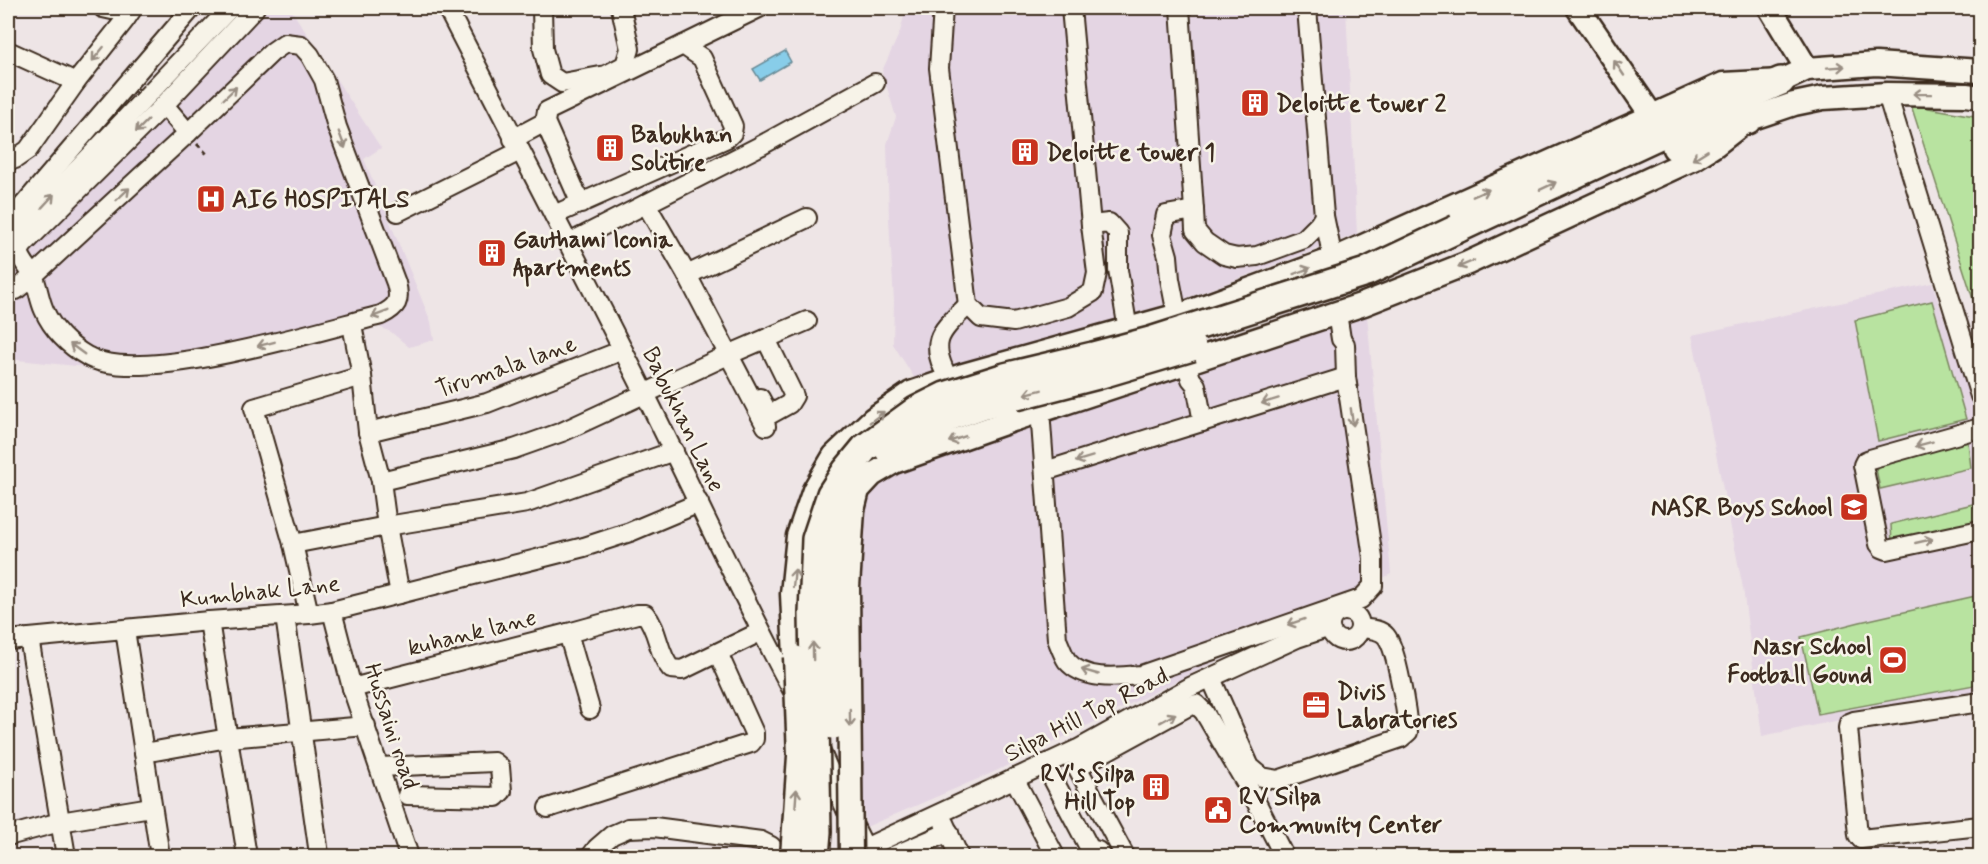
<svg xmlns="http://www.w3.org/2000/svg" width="1988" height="864" viewBox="0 0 1988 864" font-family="Mynerve,sans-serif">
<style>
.built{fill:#e4d5e3}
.green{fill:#b8e3a0;stroke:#7a865f;stroke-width:1.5}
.water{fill:#88cde9;stroke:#698c98;stroke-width:1.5}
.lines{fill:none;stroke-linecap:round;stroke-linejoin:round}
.minor-casing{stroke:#3b2a1e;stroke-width:22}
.major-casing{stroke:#3b2a1e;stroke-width:27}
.highway-casing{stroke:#3b2a1e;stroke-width:32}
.path{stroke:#3b2a1e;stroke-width:3;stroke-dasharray:4.5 4.5;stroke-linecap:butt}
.minor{stroke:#f7f3e8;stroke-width:18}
.major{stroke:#f7f3e8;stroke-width:22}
.highway{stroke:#f7f3e8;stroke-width:27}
.major-bridge-casing{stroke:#3b2a1e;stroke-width:27;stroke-linecap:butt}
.highway-bridge-casing{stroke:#3b2a1e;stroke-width:32;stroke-linecap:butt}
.major-bridge{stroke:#f7f3e8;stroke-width:22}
.highway-bridge{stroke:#f7f3e8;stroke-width:27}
.oneway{stroke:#998e83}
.labels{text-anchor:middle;stroke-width:5;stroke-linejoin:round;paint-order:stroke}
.poi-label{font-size:24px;font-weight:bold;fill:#3b2a1e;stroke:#f7f3e8;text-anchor:start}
.street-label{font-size:24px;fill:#3b2a1e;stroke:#f7f3e8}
</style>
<rect width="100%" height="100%" fill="#eee5e6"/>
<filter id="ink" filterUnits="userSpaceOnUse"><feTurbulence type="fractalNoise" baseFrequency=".0167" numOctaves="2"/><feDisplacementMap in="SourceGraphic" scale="12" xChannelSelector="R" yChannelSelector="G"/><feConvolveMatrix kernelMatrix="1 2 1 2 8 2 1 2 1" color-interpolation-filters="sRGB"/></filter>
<g filter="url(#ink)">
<!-- built -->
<g class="built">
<polygon points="232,8 290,8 381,148 364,159 431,322 434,340 409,347 391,332 365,321 156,370 76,366 8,359 8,236"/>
<polygon points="906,8 1346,8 1357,234 1184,299 915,379 893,344 894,301 889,219 887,144 896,117 882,71 900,32"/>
<polygon points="1932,283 1980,426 1980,691 1762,736 1743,588 1692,335"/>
<polygon points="1367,315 1391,574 994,772 866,827 856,719 861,633 863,503 895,471 1230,357"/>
</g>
<!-- green -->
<g class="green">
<polygon points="1911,105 1980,117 1980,321"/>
<polygon points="1932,301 1966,419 1878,441 1855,320"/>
<polygon points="1968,442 1971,468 1880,489 1875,464"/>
<polygon points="1973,504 1980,521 1980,528 1892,545 1891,524"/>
<polygon points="1980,595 1980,684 1818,714 1801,637 1860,622"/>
</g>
<!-- water -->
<polygon class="water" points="785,51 791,62 760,80 753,69"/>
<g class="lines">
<!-- minor casing -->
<g class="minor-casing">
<g id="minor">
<polyline points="103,8 112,10 116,8"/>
<path d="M447 8C513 137 581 266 646 396 696 496 742 598 796 697"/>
<polyline points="542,8 543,49 550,75 562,83 606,75 625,65 630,49 621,8"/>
<polyline points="943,8 939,68 968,305 981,318 1014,322 1068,307 1093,292 1097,273 1091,225 1109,223 1118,233 1118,270 1128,330"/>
<polyline points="1071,8 1091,225"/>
<polyline points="1180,8 1194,210"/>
<polyline points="683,45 759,8"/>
<polyline points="8,51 76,82"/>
<polyline points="1887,94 1980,396"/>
<polyline points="164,105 188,133"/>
<polyline points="513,139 545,122"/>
<polyline points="8,160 15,159 28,150 76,82 125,20 133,8"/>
<polyline points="646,204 687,275 766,426"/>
<polyline points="398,212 520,151"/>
<polyline points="554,215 727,138 732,133 733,126 702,58 683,45 547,111 545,122 581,204"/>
<polyline points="14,216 192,8"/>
<polyline points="1324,216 1333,259"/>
<polyline points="8,243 230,8"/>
<polyline points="569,243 760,146 875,83"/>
<polyline points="687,275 807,218"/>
<path d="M16 290 33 276 188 133 272 52 285 43 301 45 310 55 324 80 337 127 396 283C401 301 397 307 381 315 320 330 138 387 87 356 69 346 52 329 44 310 39 299 38 286 33 275 28 267 22 262 19 252L23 245 164 105 255 8"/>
<polyline points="1177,315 1170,279 1168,256 1162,235 1166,215 1194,210 1195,230 1205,242 1224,255 1237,258 1257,256 1304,239 1319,224 1324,216 1307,8"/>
<polyline points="353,330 362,376 368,432 381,481 387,526 400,594"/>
<polyline points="1186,362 1191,379 1196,385 1203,422"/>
<path d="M949 380C928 341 939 333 968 305"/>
<polyline points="760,398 767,411 771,414 789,404 794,396 766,339"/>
<path d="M1040 410 1057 639C1060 646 1063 655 1067 661 1084 681 1118 677 1141 675L1361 599 1373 586V558L1346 377 1345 344 1341 339 1337 313"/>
<polyline points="1980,428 1870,459 1865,461 1863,465 1879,544 1882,548 1887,550 1980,530"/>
<polyline points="368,432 487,403 623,350"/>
<polyline points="1045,471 1346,377"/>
<polyline points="381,481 514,449 562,432 728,355 807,321"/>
<polyline points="293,544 387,526 527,503 674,451"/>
<circle cx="1345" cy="626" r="15"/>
<polyline points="332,611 352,688 409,856"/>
<polyline points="309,614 293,544 254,408 362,376"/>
<polyline points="285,616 319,854"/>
<polyline points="209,621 247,856"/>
<polyline points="125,630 160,856"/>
<polyline points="29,638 66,856"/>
<polyline points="8,640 209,621 309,614 332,611 584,547 630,532 699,503"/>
<path d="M1211 678 1250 767 1262 777 1278 780 1401 738 1408 732C1407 714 1397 649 1386 636 1380 629 1369 629 1360 628"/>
<polyline points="352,688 568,633"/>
<polyline points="1980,702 1854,721 1849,723 1848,728 1858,835 1861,839 1980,826"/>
<path d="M590 709 568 633 637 614H645C659 630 657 653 671 669L682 670 760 632"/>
<polyline points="821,752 846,810 869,856"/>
<polyline points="144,753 228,738 366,726"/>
<polyline points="1045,764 1090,849 1098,851 1102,856"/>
<polyline points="380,767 494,762 500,767 502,791 496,797 407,795"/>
<polyline points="1014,778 1055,856"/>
<polyline points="548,808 751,743 754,739 754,733 718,653"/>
<polyline points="944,823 959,856"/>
<polyline points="8,836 60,822 151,807"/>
<polyline points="865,848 1078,749 1190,687 1297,638 1330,627"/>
<polyline points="591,856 597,848 612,835 628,828 654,827 761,841 771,846 778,856"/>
<polyline points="893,856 949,832"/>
<polyline points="1125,856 1077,767 1185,708 1196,704 1204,712 1251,792 1284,856"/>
</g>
</g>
<!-- major casing -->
<g class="major-casing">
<g id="major">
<polyline points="1578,8 1652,116"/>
<polyline points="1770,8 1807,69"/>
<polyline points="1013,420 1364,304 1468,263 1693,159 1715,145 1747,120 1794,104 1823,98 1887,94 1966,95 1980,97"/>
<polyline points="795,657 792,594 798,536 814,490 834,456 873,419 911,393 963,375 1189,312 1341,256 1723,84 1781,81 1807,69 1876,64 1980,71"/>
</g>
</g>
<!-- highway casing -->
<g class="highway-casing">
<g id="highway">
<polyline points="1676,147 1703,134 1747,120"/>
<polyline points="1457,229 1696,118 1781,81"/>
</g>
</g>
<!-- path -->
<polyline class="path" points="197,144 208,155"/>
<!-- minor -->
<use href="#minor" class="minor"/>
<!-- major -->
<use href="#major" class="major"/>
<!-- highway -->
<use href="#highway" class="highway"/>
<!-- major-bridge casing -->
<g class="major-bridge-casing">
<g id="major-bridge">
<polyline points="851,855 848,587 853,510 858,490 872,475 894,462 1013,420"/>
<polyline points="792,856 799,756 795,657"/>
</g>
</g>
<!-- highway-bridge casing -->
<g class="highway-bridge-casing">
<g id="highway-bridge">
<polyline points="888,449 899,440 954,415 982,405 1098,375 1192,347"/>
<polyline points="833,725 835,544 850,493"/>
<polyline points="815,856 817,832 813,614 816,539 831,494 846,471 865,448 917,410 945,396 1005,377 1093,356 1150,341 1366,272 1457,229"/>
</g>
</g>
<!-- major-bridge -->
<use href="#major-bridge" class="major-bridge"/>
<!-- highway-bridge -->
<use href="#highway-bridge" class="highway-bridge"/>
</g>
<!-- one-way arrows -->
<defs><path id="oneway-shaft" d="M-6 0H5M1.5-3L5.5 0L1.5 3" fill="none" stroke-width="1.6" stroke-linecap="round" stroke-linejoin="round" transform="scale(1.5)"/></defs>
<g class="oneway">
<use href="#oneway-shaft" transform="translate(98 54) rotate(129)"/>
<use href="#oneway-shaft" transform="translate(1836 67) rotate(-4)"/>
<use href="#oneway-shaft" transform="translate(1619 68) rotate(-124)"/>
<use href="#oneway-shaft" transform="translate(230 93) rotate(-44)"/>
<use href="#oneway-shaft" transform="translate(1922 94) rotate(-179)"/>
<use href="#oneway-shaft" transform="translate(142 126) rotate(135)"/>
<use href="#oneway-shaft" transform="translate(342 140) rotate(69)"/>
<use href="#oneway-shaft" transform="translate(1700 155) rotate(148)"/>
<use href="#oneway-shaft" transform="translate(1548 186) rotate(-25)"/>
<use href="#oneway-shaft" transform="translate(1481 193) rotate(-24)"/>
<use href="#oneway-shaft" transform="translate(123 194) rotate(-43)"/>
<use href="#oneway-shaft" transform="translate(48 201) rotate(-47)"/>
<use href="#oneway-shaft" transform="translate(1466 264) rotate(157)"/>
<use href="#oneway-shaft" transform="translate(1302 271) rotate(-20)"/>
<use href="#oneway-shaft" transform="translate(380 314) rotate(159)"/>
<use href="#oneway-shaft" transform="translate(266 344) rotate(166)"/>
<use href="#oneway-shaft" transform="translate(77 349) rotate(-144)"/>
<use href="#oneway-shaft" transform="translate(1033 392) rotate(166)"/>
<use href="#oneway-shaft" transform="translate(1270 401) rotate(163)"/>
<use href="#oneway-shaft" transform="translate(877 417) rotate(-37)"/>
<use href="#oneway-shaft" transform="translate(1352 417) rotate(82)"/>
<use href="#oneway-shaft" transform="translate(957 439) rotate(161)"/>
<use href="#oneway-shaft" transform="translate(1924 444) rotate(165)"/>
<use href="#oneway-shaft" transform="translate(1084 459) rotate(163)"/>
<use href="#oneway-shaft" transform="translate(1924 541) rotate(-13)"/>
<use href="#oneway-shaft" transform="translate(794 578) rotate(-84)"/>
<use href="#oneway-shaft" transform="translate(1296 622) rotate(161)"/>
<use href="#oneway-shaft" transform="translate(813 651) rotate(-91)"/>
<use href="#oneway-shaft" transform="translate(1090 672) rotate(-164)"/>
<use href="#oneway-shaft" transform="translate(850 718) rotate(89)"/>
<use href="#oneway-shaft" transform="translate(1168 718) rotate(-29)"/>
<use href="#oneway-shaft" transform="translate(796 798) rotate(-86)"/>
</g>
</g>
<!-- icons -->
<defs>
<g id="building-square" transform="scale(1.5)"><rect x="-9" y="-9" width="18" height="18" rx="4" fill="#c8321e" stroke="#f7f3e8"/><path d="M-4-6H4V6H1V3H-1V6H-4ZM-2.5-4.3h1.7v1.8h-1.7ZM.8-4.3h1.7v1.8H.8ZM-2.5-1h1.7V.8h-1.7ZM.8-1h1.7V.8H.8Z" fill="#fff"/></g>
<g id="hospital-square" transform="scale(1.5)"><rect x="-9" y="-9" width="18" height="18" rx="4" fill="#c8321e" stroke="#f7f3e8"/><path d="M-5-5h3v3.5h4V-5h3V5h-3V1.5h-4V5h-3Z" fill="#fff"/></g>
<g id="school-square" transform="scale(1.5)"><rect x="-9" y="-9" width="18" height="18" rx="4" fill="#c8321e" stroke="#f7f3e8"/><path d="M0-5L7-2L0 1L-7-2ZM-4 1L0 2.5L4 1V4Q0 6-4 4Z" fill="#fff"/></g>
<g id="stadium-square" transform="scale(1.5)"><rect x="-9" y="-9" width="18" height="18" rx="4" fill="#c8321e" stroke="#f7f3e8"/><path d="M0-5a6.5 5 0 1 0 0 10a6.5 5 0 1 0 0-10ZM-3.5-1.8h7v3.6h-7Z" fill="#fff"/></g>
<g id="office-square" transform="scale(1.5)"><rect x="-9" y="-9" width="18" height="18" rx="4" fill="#c8321e" stroke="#f7f3e8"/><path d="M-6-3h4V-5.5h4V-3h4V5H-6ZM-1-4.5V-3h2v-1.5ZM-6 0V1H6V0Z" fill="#fff"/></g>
<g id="civic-square" transform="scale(1.5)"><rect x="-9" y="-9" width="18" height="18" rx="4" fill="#c8321e" stroke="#f7f3e8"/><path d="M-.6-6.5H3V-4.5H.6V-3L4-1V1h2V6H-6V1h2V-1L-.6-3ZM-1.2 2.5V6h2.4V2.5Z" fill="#fff"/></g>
</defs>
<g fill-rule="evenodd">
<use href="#building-square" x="1255" y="103"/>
<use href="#building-square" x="610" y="148"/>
<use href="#building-square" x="1025" y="152"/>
<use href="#hospital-square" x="211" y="199"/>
<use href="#building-square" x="492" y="253"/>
<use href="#school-square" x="1854" y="507"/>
<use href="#stadium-square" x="1893" y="660"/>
<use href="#office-square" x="1316" y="705"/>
<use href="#building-square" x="1156" y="787"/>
<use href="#civic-square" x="1218" y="810"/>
</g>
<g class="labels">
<!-- poi labels -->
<g class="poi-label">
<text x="1276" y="111">Deloitte tower 2</text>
<text x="631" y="142">Babukhan<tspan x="631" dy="28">Solitire</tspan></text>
<text x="1046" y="160">Deloitte tower 1</text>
<text x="232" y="207">AIG HOSPITALS</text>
<text x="513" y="247">Gauthami Iconia<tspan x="513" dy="28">Apartments</tspan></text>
<text x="1833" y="515" text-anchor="end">NASR Boys School</text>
<text x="1872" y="654" text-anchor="end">Nasr School<tspan x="1872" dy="28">Football Gound</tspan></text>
<text x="1337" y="699">Divis<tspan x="1337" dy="28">Labratories</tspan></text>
<text x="1135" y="781" text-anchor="end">RV's Silpa<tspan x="1135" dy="28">Hill Top</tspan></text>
<text x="1239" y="804">RV Silpa<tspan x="1239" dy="28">Community Center</tspan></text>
</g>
<!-- street labels -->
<g class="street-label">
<text transform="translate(506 366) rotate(-19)" y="8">Tirumala lane</text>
<text transform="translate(684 419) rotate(64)" y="8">Babukhan Lane</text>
<text transform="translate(260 591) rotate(-6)" y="8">Kumbhak Lane</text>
<text transform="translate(472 632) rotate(-14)" y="8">kuhank lane</text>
<text transform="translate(1086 714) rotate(-27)" y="8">Silpa Hill Top Road</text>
<text transform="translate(392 726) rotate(72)" y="8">Hussaini road</text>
</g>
</g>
<!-- margin -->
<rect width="1988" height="864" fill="none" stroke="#f7f3e8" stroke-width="30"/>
<rect x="15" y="15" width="1958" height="834" fill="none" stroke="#3b2a1e" stroke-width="2" filter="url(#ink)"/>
</svg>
